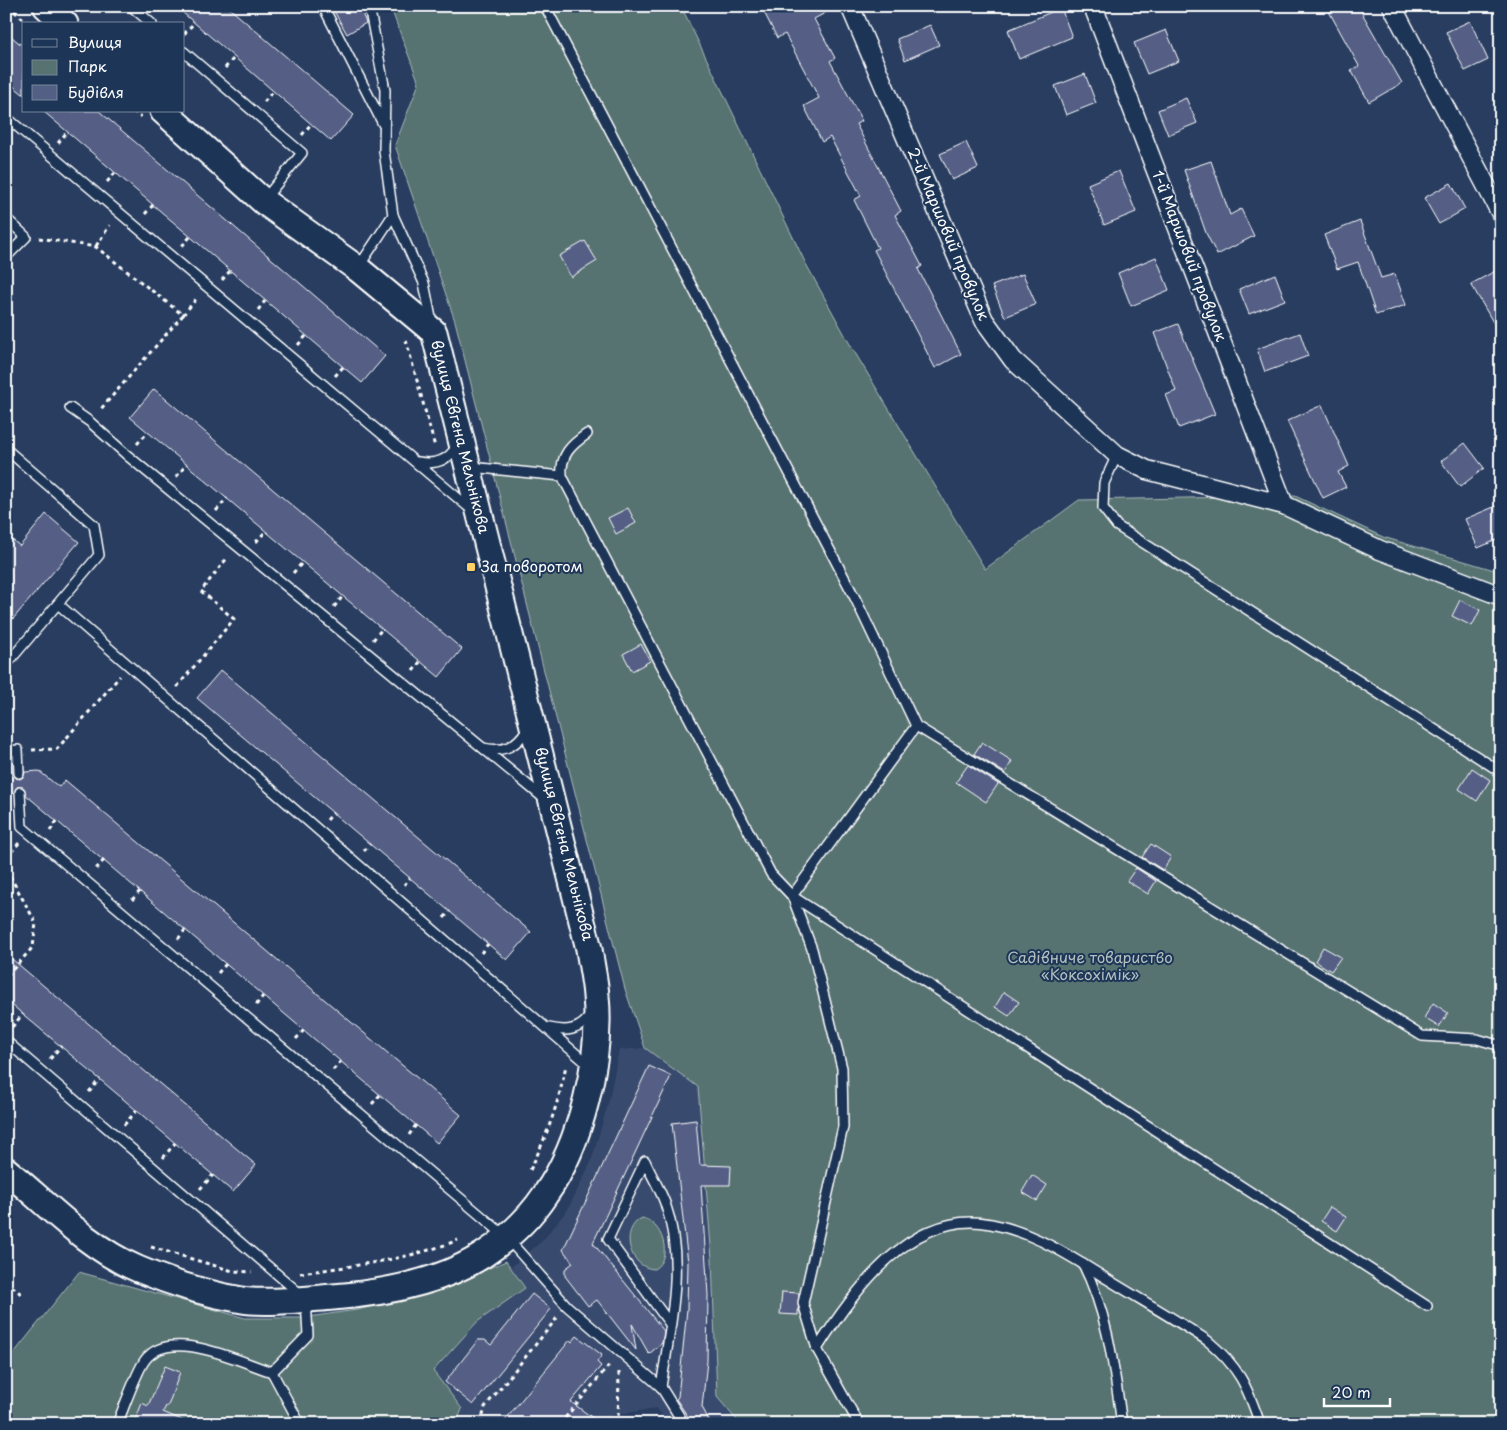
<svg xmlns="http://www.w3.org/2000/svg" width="1507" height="1430" viewBox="0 0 1507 1430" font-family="'Playpen Sans',sans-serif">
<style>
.built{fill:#394b6e}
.green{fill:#567371;stroke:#aab9b8}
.building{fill:#545f86;stroke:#fff}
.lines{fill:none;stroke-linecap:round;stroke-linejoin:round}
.lane-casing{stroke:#fff;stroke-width:12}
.street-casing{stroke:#fff;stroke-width:21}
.secondary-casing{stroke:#fff;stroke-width:29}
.path{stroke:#fff;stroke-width:3;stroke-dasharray:4 4;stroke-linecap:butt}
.lane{stroke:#1d3557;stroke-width:9}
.street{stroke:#1d3557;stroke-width:18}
.secondary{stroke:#1d3557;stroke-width:25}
.poi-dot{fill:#ffd166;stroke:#1d3557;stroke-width:2}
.labels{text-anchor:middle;stroke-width:4;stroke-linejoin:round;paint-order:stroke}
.street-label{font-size:15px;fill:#fff;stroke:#1d3557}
.poi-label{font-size:15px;fill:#fff;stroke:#1d3557;text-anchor:start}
.park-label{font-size:15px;fill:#b3c0bf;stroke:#1d3557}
</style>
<rect width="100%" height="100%" fill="#283d60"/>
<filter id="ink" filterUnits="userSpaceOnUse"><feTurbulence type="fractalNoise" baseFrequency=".02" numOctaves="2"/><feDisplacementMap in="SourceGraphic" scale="10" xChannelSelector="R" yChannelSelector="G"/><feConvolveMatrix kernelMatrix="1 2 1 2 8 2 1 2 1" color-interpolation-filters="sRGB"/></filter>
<g filter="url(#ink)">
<!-- built -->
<polygon class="built" points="645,1048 698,1087 712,1259 717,1397 735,1418 727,1424 670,1424 656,1408 610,1416 605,1424 456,1424 462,1409 433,1372 477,1322 525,1288 511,1267 542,1241 568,1209 591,1162 608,1104 619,1050"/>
<!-- green -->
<g class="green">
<polygon points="390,6 681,6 806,264 851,346 985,569 1079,500 1295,496 1383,537 1501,572 1501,1424 740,1424 717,1397 712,1259 698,1087 645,1048 625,989 455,321 395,145 419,83"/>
<path d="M642 1218C662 1222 674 1257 654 1269 629 1268 619 1229 642 1218Z"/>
<polygon points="506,1261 525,1288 477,1322 433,1371 462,1409 456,1424 6,1424 6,1363 79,1272 245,1318 301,1318 357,1310 436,1290"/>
</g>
<!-- building -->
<g class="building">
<polygon points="175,6 227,6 354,115 331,141"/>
<polygon points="331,6 359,6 366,23 347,34"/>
<polygon points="761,6 838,6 814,19 835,58 830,61 862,121 856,124 901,211 895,215 922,266 918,269 961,354 935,368 874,250 878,248 854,200 861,196 830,137 822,142 804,106 819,98 785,34 777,38"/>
<polygon points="1326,6 1358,6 1402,83 1369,102 1351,70 1359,66"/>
<polygon points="1061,8 1072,37 1019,59 1008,30"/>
<polygon points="1470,21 1488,60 1465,71 1446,32"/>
<polygon points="930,25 939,45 905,60 897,39"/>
<polygon points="1166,30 1179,61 1147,74 1134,43"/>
<polygon points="6,32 24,47 24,95 6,80"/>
<polygon points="1085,74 1096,103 1066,115 1055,86"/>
<polygon points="1186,98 1197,123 1168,135 1158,110"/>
<polygon points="43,111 99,111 385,356 362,383"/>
<polygon points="966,142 978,168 952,180 940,154"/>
<polygon points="1211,161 1230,215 1241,209 1254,236 1217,255 1206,233 1184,170"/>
<polygon points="1119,171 1136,212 1104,225 1088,184"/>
<polygon points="1451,183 1465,209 1439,224 1424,198"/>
<polygon points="1360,221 1381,278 1395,274 1406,305 1376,315 1358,262 1337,269 1324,235"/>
<polygon points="585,241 597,261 571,277 559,256"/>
<polygon points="1156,257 1169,290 1131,306 1118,273"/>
<polygon points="1501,268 1501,336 1471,284"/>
<polygon points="1023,274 1036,304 1005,317 992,286"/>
<polygon points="1275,274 1285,300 1249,314 1239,289"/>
<polygon points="1178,324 1215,414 1179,428 1166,395 1176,391 1154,333"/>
<polygon points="1300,333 1308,356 1265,372 1257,349"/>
<polygon points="154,389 462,649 439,677 130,417"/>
<polygon points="1322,405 1349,466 1338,472 1346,487 1323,498 1287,421"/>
<polygon points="1465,443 1484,468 1460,487 1441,461"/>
<polygon points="1501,504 1501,538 1478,548 1465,519"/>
<polygon points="628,508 636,523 616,534 608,518"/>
<polygon points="46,514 79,542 6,627 6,535 20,546"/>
<polygon points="1460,600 1480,610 1472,626 1452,616"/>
<polygon points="641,644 650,661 632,671 623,654"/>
<polygon points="221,670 531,932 507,960 197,698"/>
<polygon points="982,742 1012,761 1005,773 974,754"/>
<polygon points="968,765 998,784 986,802 956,782"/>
<polygon points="1472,768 1490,780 1477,801 1459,789"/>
<polygon points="39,771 59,787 65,780 461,1115 437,1143 26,795 23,787 17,787 14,793 6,794 6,774 13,773 16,778 20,779 24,776 25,772"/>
<polygon points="1151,844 1171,857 1163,870 1142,857"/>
<polygon points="1136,868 1156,881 1148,894 1127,881"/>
<polygon points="1323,947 1341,957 1331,971 1315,961"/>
<polygon points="6,954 256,1165 233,1192 6,1000"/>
<polygon points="1004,992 1019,1002 1009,1016 995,1007"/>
<polygon points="1433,1003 1448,1013 1439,1027 1424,1018"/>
<polygon points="649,1066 671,1076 593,1243 664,1331 662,1343 649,1354 632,1324 636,1350 597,1300 588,1306 565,1276 565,1269 573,1263 563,1250"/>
<polygon points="696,1120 700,1165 731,1166 730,1185 701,1185 708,1295 707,1361 702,1407 711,1424 693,1424 676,1399 678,1397 687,1309 688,1263 672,1123"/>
<polygon points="1032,1175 1047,1185 1037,1201 1022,1192"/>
<polygon points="1330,1207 1346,1217 1337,1231 1321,1221"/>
<polygon points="782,1292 799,1293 798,1315 780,1314"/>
<polygon points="532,1294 551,1309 473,1405 445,1382 478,1340 485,1340 491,1345"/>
<polygon points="577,1336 602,1355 597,1362 601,1366 571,1402 601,1424 502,1424 570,1340 572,1342"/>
<polygon points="165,1366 180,1372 168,1406 166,1406 163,1412 191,1424 134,1424 142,1403 148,1406"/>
</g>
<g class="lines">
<!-- lane casing -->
<g class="lane-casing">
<g id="lane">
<polyline points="131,6 152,24"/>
<polyline points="323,6 383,124"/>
<polyline points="545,6 856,600 916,726 792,896 1427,1306"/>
<polyline points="184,52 302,153 263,201"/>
<polyline points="6,117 472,510"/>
<polyline points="393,215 424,283 432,323"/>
<polyline points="6,218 26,237 6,257"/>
<polyline points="358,268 393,215 384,151 385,90 369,6"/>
<polyline points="70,408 90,422 128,456 546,800"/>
<polyline points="6,449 94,525 99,555 6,665"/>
<polyline points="1117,455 1104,483 1103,508 1117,526 1501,772"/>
<path d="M418 462C435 465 448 461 457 446"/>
<polyline points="470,467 562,476 771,874 792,896 812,949 842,1068 843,1127 803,1303 817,1349 859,1424"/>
<path d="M562 476C560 455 571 445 587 434"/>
<polyline points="58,604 590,1066"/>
<polyline points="916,726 1422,1036 1477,1039 1501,1046"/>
<path d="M483 748C504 753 517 746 528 728"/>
<polyline points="6,751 18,750 19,773"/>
<polyline points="20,792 22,827 506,1237 567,1306 661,1387 684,1424"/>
<path d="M549 1028C566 1032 581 1031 591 1014"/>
<polyline points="6,1041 306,1299 308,1335 272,1372 300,1424"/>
<path d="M1083 1264C1108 1313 1114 1369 1122 1424"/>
<path d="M817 1349C853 1292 912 1208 991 1224 1033 1232 1072 1257 1107 1279 1141 1300 1175 1319 1208 1341 1239 1367 1247 1386 1260 1424"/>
<path d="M661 1387C670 1327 686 1262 665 1203 660 1189 651 1175 645 1161L608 1239 670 1324"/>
<path d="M117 1424C124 1408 136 1372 145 1360 170 1326 240 1362 272 1372"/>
</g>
</g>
<!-- street casing -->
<g class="street-casing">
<g id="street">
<polyline points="850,6 984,320 1013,360 1117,455 1147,470 1284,505 1380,550 1501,596"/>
<polyline points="1093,6 1284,505"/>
<polyline points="1392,6 1501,214"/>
</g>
</g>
<!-- secondary casing -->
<g class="secondary-casing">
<g id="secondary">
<polyline points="46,6 65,24"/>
<path d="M6 1170C47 1204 88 1248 138 1269 171 1283 206 1294 242 1300 267 1304 307 1299 333 1297 383 1293 440 1283 483 1255 507 1239 529 1219 545 1195 581 1145 602 1057 596 996 595 980 591 964 589 949L434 332 358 269 263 201 163 111"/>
</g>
</g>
<!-- path -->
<g class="path">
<polyline points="8,6 27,22"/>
<polyline points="184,34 194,23"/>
<polyline points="225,68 234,58"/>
<polyline points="264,102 273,91"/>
<polyline points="133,111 141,117"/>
<polyline points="302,135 311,124"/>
<polyline points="58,143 67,132"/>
<polyline points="107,182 115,173"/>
<polyline points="145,214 153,205"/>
<polyline points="39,238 96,247 183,315 100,410"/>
<polyline points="96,246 110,225"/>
<polyline points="182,246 190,237"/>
<polyline points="222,280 230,271"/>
<polyline points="258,310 265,301"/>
<polyline points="183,315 197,298"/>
<polyline points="406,340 435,447"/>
<polyline points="298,345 306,336"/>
<polyline points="335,376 343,367"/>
<polyline points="137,444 148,432"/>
<polyline points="176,477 187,464"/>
<polyline points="216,511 227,498"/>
<polyline points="256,542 266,531"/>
<polyline points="293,573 303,562"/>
<polyline points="334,607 343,596"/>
<polyline points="373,640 382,629"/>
<polyline points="413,671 420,662"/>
<polyline points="177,687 234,619 201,591 228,557"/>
<polyline points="32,750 57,749 120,676"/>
<polyline points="327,820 333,813"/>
<polyline points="50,831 57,821"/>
<polyline points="364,851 370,844"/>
<polyline points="6,858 19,843"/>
<polyline points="6,869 36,923 33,947 6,977"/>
<polyline points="96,869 104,860"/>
<polyline points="404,885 410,878"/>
<polyline points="132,900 140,891"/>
<polyline points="444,918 450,911"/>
<polyline points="178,939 185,930"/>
<polyline points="481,953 488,944"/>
<polyline points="218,973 226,964"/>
<polyline points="256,1005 263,996"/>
<polyline points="12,1027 23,1014"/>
<polyline points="296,1039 304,1030"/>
<polyline points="50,1059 61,1046"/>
<polyline points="333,1070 341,1061"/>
<polyline points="89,1092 100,1079"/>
<polyline points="372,1104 380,1095"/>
<polyline points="124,1125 137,1110"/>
<polyline points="409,1135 416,1125"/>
<polyline points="163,1158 175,1143"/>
<path d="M530 1170C547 1136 559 1102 566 1065"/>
<polyline points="200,1189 213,1175"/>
<polyline points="151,1247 233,1271 252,1272"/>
<path d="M300 1273C353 1266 408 1260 458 1240"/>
<polyline points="6,1281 21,1294"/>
<polyline points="481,1424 485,1407 557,1318"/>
<polyline points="560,1424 611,1363"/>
<polyline points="618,1424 619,1372"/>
</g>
<!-- lane -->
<use href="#lane" class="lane"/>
<!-- street -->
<use href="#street" class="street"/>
<!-- secondary -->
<use href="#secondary" class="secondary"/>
</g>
</g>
<!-- markers -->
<rect class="poi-dot" x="466" y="562" width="10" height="10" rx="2.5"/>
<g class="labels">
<!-- street labels -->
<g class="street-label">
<text transform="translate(948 234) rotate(67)" y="5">2-й Маршовий провулок</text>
<text transform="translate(1189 256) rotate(69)" y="5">1-й Маршовий провулок</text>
<text transform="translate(460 437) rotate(76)" y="5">вулиця Євгена Мельнікова</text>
<text transform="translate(564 844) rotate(76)" y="5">вулиця Євгена Мельнікова</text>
</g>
<!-- poi labels -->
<g class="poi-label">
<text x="481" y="572">За поворотом</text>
</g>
<!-- park labels -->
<g class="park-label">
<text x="1090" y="963">Садівниче товариство<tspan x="1090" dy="17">«Коксохімік»</tspan></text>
</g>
</g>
<!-- margin -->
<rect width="1507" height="1430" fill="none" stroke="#1d3557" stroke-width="25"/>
<rect x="12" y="12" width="1482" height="1405" fill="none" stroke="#fff" stroke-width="2" filter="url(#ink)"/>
<!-- legend -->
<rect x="22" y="22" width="162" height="90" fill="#1d3557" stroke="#77869a"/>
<rect x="32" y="39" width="25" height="8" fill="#1d3557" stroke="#77869a"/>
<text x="68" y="48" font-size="15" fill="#ffffff">Вулиця</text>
<rect x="32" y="60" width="25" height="15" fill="#567371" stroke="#77869a"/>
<text x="68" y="72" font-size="15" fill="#ffffff">Парк</text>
<rect x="32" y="85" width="25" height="15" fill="#545f86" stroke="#77869a"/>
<text x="68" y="98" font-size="15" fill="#ffffff">Будівля</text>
<!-- scale -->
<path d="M1324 1398v8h66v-8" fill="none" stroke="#ffffff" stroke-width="2.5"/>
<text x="1332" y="1398" font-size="15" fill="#ffffff" stroke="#1d3557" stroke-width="4" paint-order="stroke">20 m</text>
</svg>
